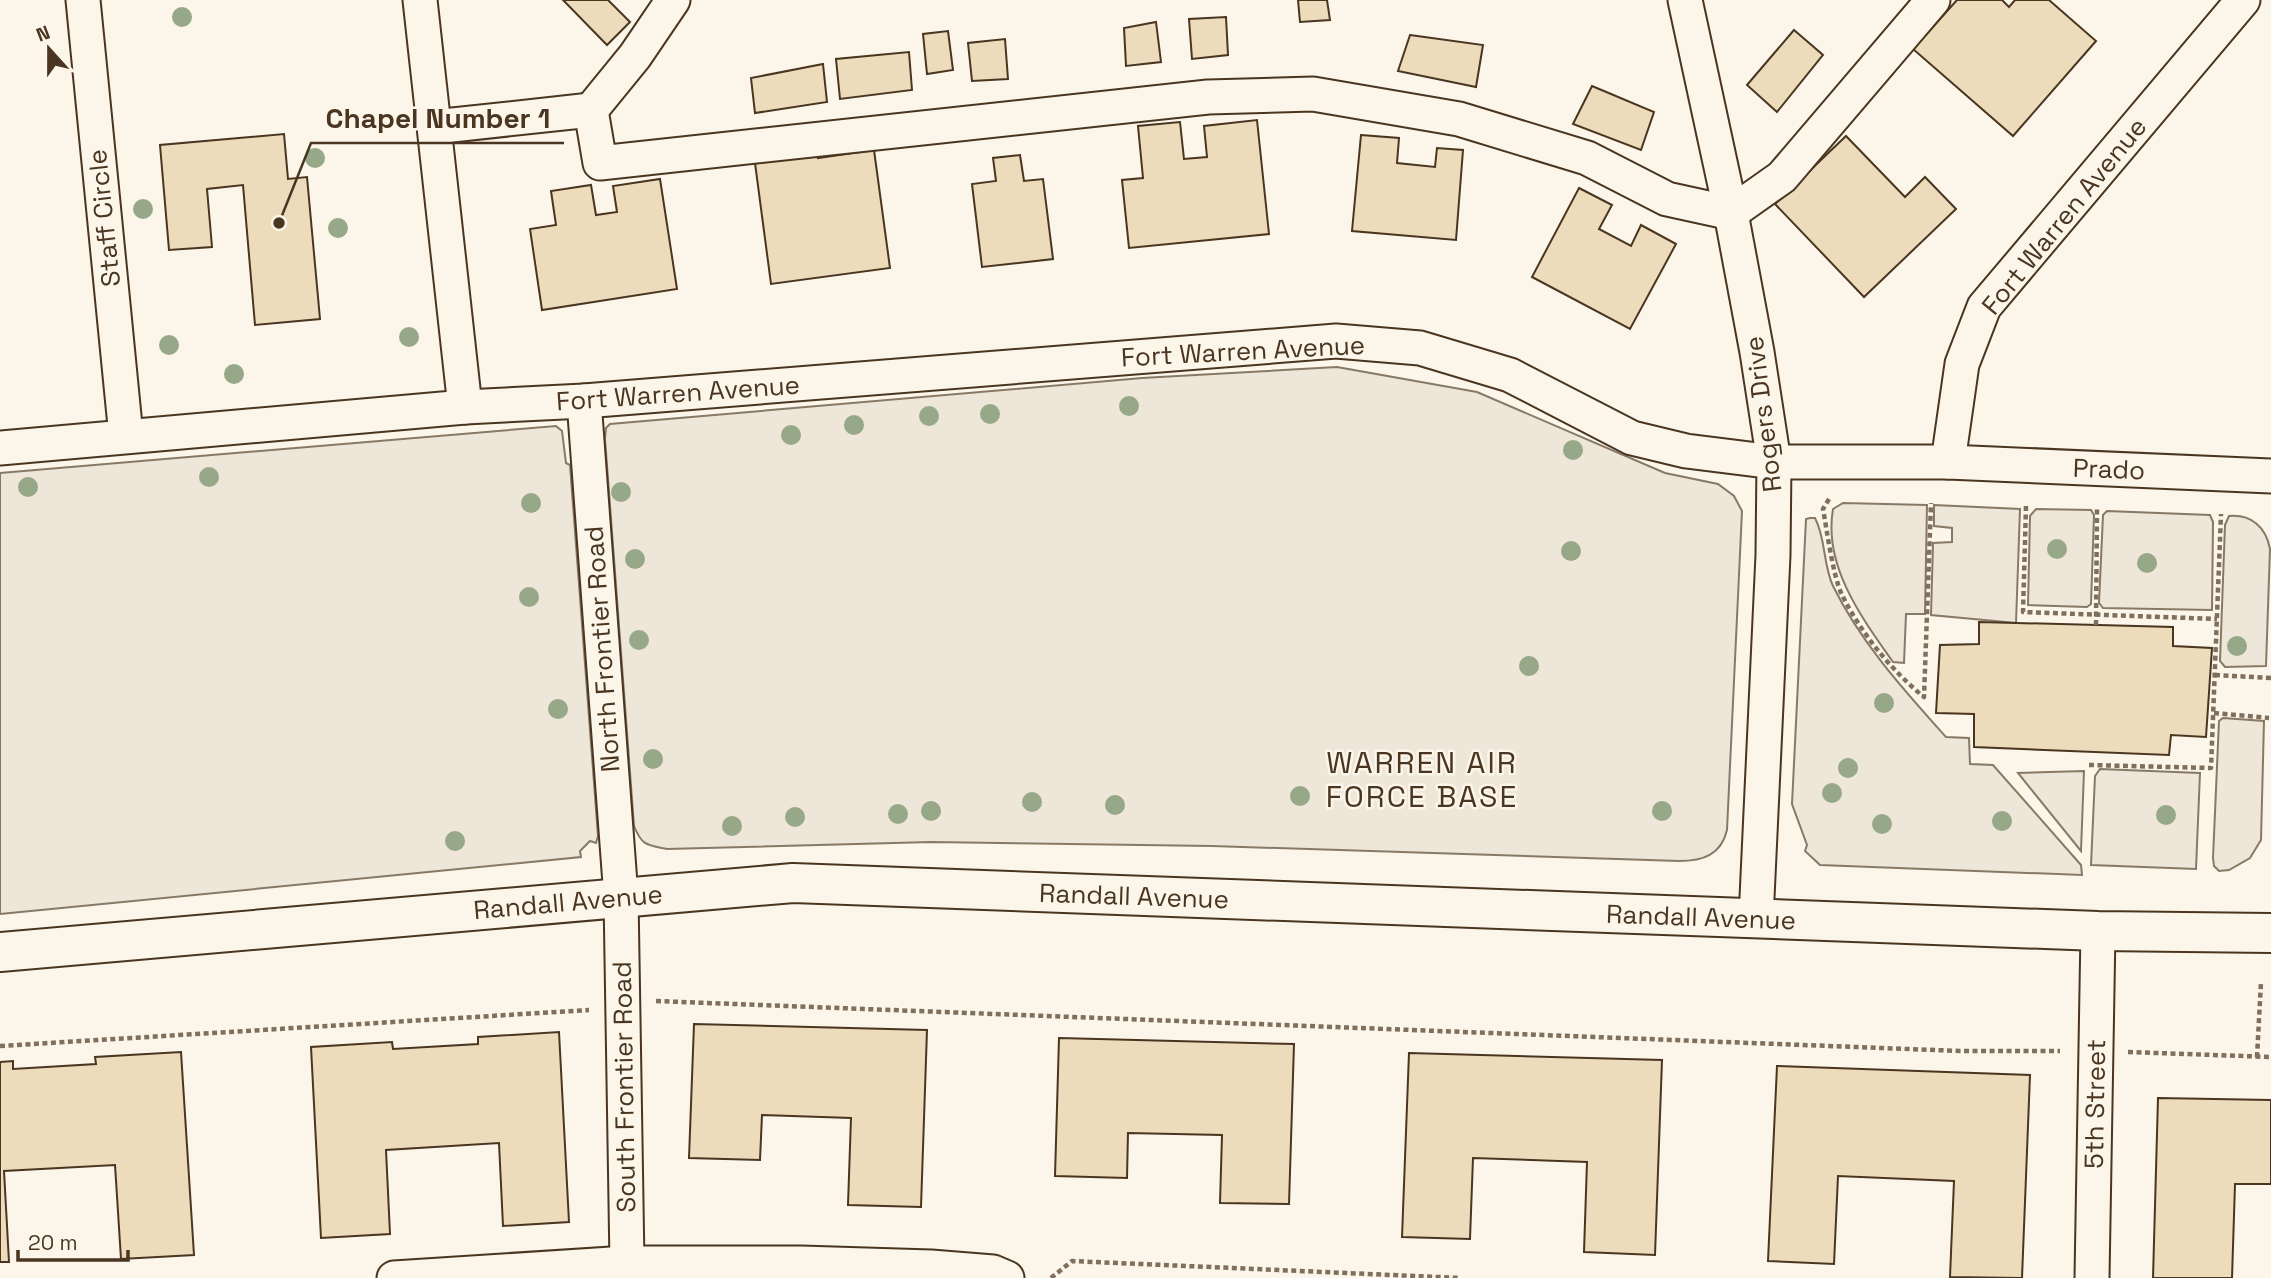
<svg xmlns="http://www.w3.org/2000/svg" width="2271" height="1278" viewBox="0 0 2271 1278" font-family="'Space Grotesk',sans-serif">
<style>
.green{fill:#ede6d9;stroke:#887966;stroke-width:2}
.building{fill:#ecdcbc;stroke:#4a3520;stroke-width:2}
.lines{fill:none;stroke-linecap:round;stroke-linejoin:round}
.street-casing{stroke:#4a3520;stroke-width:37}
.secondary-casing{stroke:#4a3520;stroke-width:42}
.path{stroke:#7f6f5c;stroke-width:4.5;stroke-dasharray:5 3.5;stroke-linecap:butt}
.street{stroke:#fbf6e9;stroke-width:33}
.secondary{stroke:#fbf6e9;stroke-width:38}
.tree{fill:#96a887}
.labels{text-anchor:middle;stroke-width:5;stroke-linejoin:round;paint-order:stroke}
.street-label{font-size:26px;fill:#4a3520;stroke:#fbf6e9}
.quarter-label{font-size:30px;letter-spacing:2px;fill:#4a3520;stroke:#fbf6e9}
.leader{fill:none;stroke:#4a3520;stroke-width:2.5}
.callout-dot{fill:#4a3520;stroke:#fbf6e9;stroke-width:2.5}
.callout-label{font-size:28px;text-anchor:middle;font-weight:bold;fill:#4a3520;stroke:#fbf6e9;stroke-width:5;stroke-linejoin:round;paint-order:stroke}
</style>
<rect width="100%" height="100%" fill="#fbf6e9"/>
<!-- green -->
<g class="green">
<path d="M1337 367 1477 392 1665 473 1718 484 1734 496 1742 511 1727 830C1721 855 1703 861 1679 861L1212 846 931 842 667 849C647 845 642 846 634 826L605 439 606 428 610 424 1142 378Z"/>
<polygon points="556,426 562,431 566,463 570,465 598,836 596,843 590,841 580,851 581,857 0,914 0,473"/>
<path d="M1843 503 1927 505 1925 614H1906L1904 663 1893 662C1862 618 1823 566 1833 509Z"/>
<polygon points="1934,505 2020,509 2016,623 1931,615 1933,543 1952,542 1952,528 1934,526"/>
<polygon points="2036,509 2091,510 2094,515 2091,604 2087,607 2028,605 2030,516"/>
<polygon points="2107,511 2210,515 2213,522 2212,610 2103,608 2099,603 2103,515"/>
<path d="M2229 516C2251 514 2266 527 2270 549L2266 666 2225 667 2220 661 2225 525Z"/>
<path d="M1810 518H1815C1826 539 1823 565 1833 586 1861 643 1904 690 1946 737L1969 738 1970 764 1993 765 2081 865 2082 875 1820 865 1805 851 1807 845 1792 804 1806 519Z"/>
<polygon points="2223,718 2264,721 2261,840 2250,858 2229,870 2219,871 2214,866 2213,858 2219,721"/>
<polygon points="2100,769 2200,773 2196,869 2091,865 2095,776"/>
<polygon points="2084,771 2081,851 2018,773"/>
</g>
<!-- building -->
<g class="building">
<polygon points="563,0 608,0 630,22 607,45"/>
<polygon points="1298,0 1327,0 1330,20 1300,22"/>
<polygon points="1957,0 2002,0 2009,7 2015,0 2049,0 2096,41 2013,136 1913,49"/>
<polygon points="1226,17 1228,55 1192,59 1189,19"/>
<polygon points="1156,22 1161,62 1126,66 1124,28"/>
<polygon points="1794,30 1823,55 1777,112 1747,85"/>
<polygon points="948,31 953,70 927,74 923,34"/>
<polygon points="1410,35 1483,45 1476,87 1398,71"/>
<polygon points="1005,39 1008,79 972,81 968,43"/>
<polygon points="909,52 912,90 840,99 836,59"/>
<polygon points="823,64 827,102 755,113 751,78"/>
<polygon points="1592,86 1654,112 1641,150 1573,124"/>
<polygon points="1257,120 1269,234 1129,248 1122,180 1143,178 1138,126 1180,122 1184,159 1207,157 1204,126"/>
<polygon points="284,134 288,179 307,177 320,319 255,325 243,185 207,189 212,247 169,250 160,145"/>
<polygon points="1361,135 1399,138 1397,163 1435,167 1437,148 1463,150 1456,240 1352,231"/>
<polygon points="1846,136 1905,197 1925,177 1956,209 1864,297 1775,204"/>
<polygon points="874,150 890,268 771,284 755,163 818,154 818,158"/>
<polygon points="1020,155 1024,181 1043,179 1053,259 982,267 972,184 996,181 993,158"/>
<polygon points="660,179 677,289 542,310 530,229 556,225 551,191 591,185 596,215 617,212 613,186"/>
<polygon points="1579,188 1612,205 1599,229 1631,246 1641,225 1676,244 1630,329 1532,277"/>
<polygon points="1979,622 2173,627 2173,646 2212,648 2206,737 2171,735 2169,755 1974,747 1974,714 1936,713 1940,645 1979,644"/>
<polygon points="694,1024 927,1030 921,1207 848,1205 851,1118 762,1115 760,1160 689,1158"/>
<polygon points="559,1032 569,1222 503,1226 499,1143 386,1150 390,1234 321,1238 311,1047 392,1042 393,1049 478,1044 478,1037"/>
<polygon points="1059,1038 1294,1044 1289,1204 1220,1203 1222,1135 1128,1133 1127,1178 1055,1176"/>
<polygon points="181,1052 194,1255 121,1259 115,1165 4,1171 9,1262 0,1262 0,1062 13,1061 13,1069 96,1064 95,1057"/>
<polygon points="1409,1053 1662,1060 1655,1255 1584,1252 1587,1162 1473,1158 1470,1239 1402,1237"/>
<polygon points="1777,1066 2030,1075 2022,1278 1950,1277 1954,1181 1838,1176 1834,1264 1768,1261"/>
<polygon points="2158,1098 2271,1100 2271,1184 2235,1184 2232,1278 2153,1278"/>
</g>
<g class="lines">
<!-- street casing -->
<g class="street-casing">
<g id="street">
<polyline points="83,0 126,436"/>
<polyline points="420,0 465,407"/>
<polyline points="673,0 635,56 591,110 600,163 1208,97 1313,94 1459,119 1587,158 1667,199 1731,213 1782,177 1933,0"/>
<polyline points="1685,0 1731,213 1757,352 1774,462 1773,555 1756,919"/>
<polyline points="434,127 591,110"/>
<polyline points="584,401 621,897 627,1263 625,1278"/>
<polyline points="0,448 465,407 584,401 1336,341 1420,348 1510,375 1632,438 1686,451 1774,462 1948,462 1962,364 1984,307 2243,0"/>
<polyline points="1948,462 2271,476"/>
<polyline points="394,1278 627,1263 801,1263 931,1267 993,1272 1007,1278"/>
<polyline points="2092,1278 2098,931"/>
</g>
</g>
<!-- secondary casing -->
<g class="secondary-casing">
<polyline id="secondary" points="0,952 793,883 2098,931 2271,933"/>
</g>
<!-- path -->
<g class="path">
<path d="M1829 499 1823 509C1827 531 1833 576 1842 595 1861 633 1891 670 1924 697L1931 503"/>
<polyline points="2026,506 2023,612 2217,619"/>
<polyline points="2096,625 2097,509"/>
<polyline points="2215,675 2271,678"/>
<polyline points="2214,713 2269,718"/>
<polyline points="2089,765 2211,768 2221,514"/>
<polyline points="656,1001 1960,1051 2060,1051"/>
<polyline points="0,1046 589,1010"/>
<polyline points="2128,1052 2271,1057"/>
<polyline points="2257,1057 2261,982"/>
<polyline points="1051,1278 1072,1261 1461,1278"/>
</g>
<!-- street -->
<use href="#street" class="street"/>
<!-- secondary -->
<use href="#secondary" class="secondary"/>
</g>
<!-- trees -->
<g class="tree">
<circle cx="182" cy="17" r="10"/>
<circle cx="315" cy="158" r="10"/>
<circle cx="143" cy="209" r="10"/>
<circle cx="338" cy="228" r="10"/>
<circle cx="409" cy="337" r="10"/>
<circle cx="169" cy="345" r="10"/>
<circle cx="234" cy="374" r="10"/>
<circle cx="1129" cy="406" r="10"/>
<circle cx="990" cy="414" r="10"/>
<circle cx="929" cy="416" r="10"/>
<circle cx="854" cy="425" r="10"/>
<circle cx="791" cy="435" r="10"/>
<circle cx="1573" cy="450" r="10"/>
<circle cx="209" cy="477" r="10"/>
<circle cx="28" cy="487" r="10"/>
<circle cx="621" cy="492" r="10"/>
<circle cx="531" cy="503" r="10"/>
<circle cx="2057" cy="549" r="10"/>
<circle cx="1571" cy="551" r="10"/>
<circle cx="635" cy="559" r="10"/>
<circle cx="2147" cy="563" r="10"/>
<circle cx="529" cy="597" r="10"/>
<circle cx="639" cy="640" r="10"/>
<circle cx="2237" cy="646" r="10"/>
<circle cx="1529" cy="666" r="10"/>
<circle cx="1884" cy="703" r="10"/>
<circle cx="558" cy="709" r="10"/>
<circle cx="653" cy="759" r="10"/>
<circle cx="1848" cy="768" r="10"/>
<circle cx="1832" cy="793" r="10"/>
<circle cx="1300" cy="796" r="10"/>
<circle cx="1032" cy="802" r="10"/>
<circle cx="1115" cy="805" r="10"/>
<circle cx="931" cy="811" r="10"/>
<circle cx="1662" cy="811" r="10"/>
<circle cx="898" cy="814" r="10"/>
<circle cx="2166" cy="815" r="10"/>
<circle cx="795" cy="817" r="10"/>
<circle cx="2002" cy="821" r="10"/>
<circle cx="1882" cy="824" r="10"/>
<circle cx="732" cy="826" r="10"/>
<circle cx="455" cy="841" r="10"/>
</g>
<g class="labels">
<!-- street labels -->
<g class="street-label">
<text transform="translate(2064 216) rotate(-51)" y="9">Fort Warren Avenue</text>
<text transform="translate(104 218) rotate(-96)" y="9">Staff Circle</text>
<text transform="translate(1243 351) rotate(-3)" y="9">Fort Warren Avenue</text>
<text transform="translate(678 393) rotate(-4)" y="9">Fort Warren Avenue</text>
<text transform="translate(1763 414) rotate(-97)" y="9">Rogers Drive</text>
<text transform="translate(2109 469) rotate(2)" y="9">Prado</text>
<text transform="translate(602 649) rotate(-94)" y="9">North Frontier Road</text>
<text transform="translate(1134 896) rotate(2)" y="9">Randall Avenue</text>
<text transform="translate(568 902) rotate(-5)" y="9">Randall Avenue</text>
<text transform="translate(1701 917) rotate(2)" y="9">Randall Avenue</text>
<text transform="translate(624 1087) rotate(-91)" y="9">South Frontier Road</text>
<text transform="translate(2095 1104) rotate(-89)" y="9">5th Street</text>
</g>
<!-- quarter labels -->
<g class="quarter-label">
<text x="1422" y="773">WARREN AIR<tspan x="1422" dy="34">FORCE BASE</tspan></text>
</g>
</g>
<!-- callouts -->
<path class="leader" d="M279 223L311 143H564"/>
<circle class="callout-dot" cx="279" cy="223" r="7"/>
<g class="callout-label">
<text x="438" y="128">Chapel Number 1</text>
</g>
<!-- north arrow -->
<g transform="translate(49 49) rotate(339)" stroke="#fbf6e9" stroke-width="5" paint-order="stroke">
<path d="M0-5L12 26L0 18L-12 26Z" fill="#4a3520"/>
<text y="-10" font-size="19" font-weight="bold" text-anchor="middle" fill="#4a3520">N</text>
</g>
<!-- scale -->
<path d="M18 1250v10h110v-10" fill="none" stroke="#4a3520" stroke-width="3.5"/>
<text x="28" y="1250" font-size="21" fill="#4a3520" stroke="#fbf6e9" stroke-width="5" paint-order="stroke">20 m</text>
</svg>
